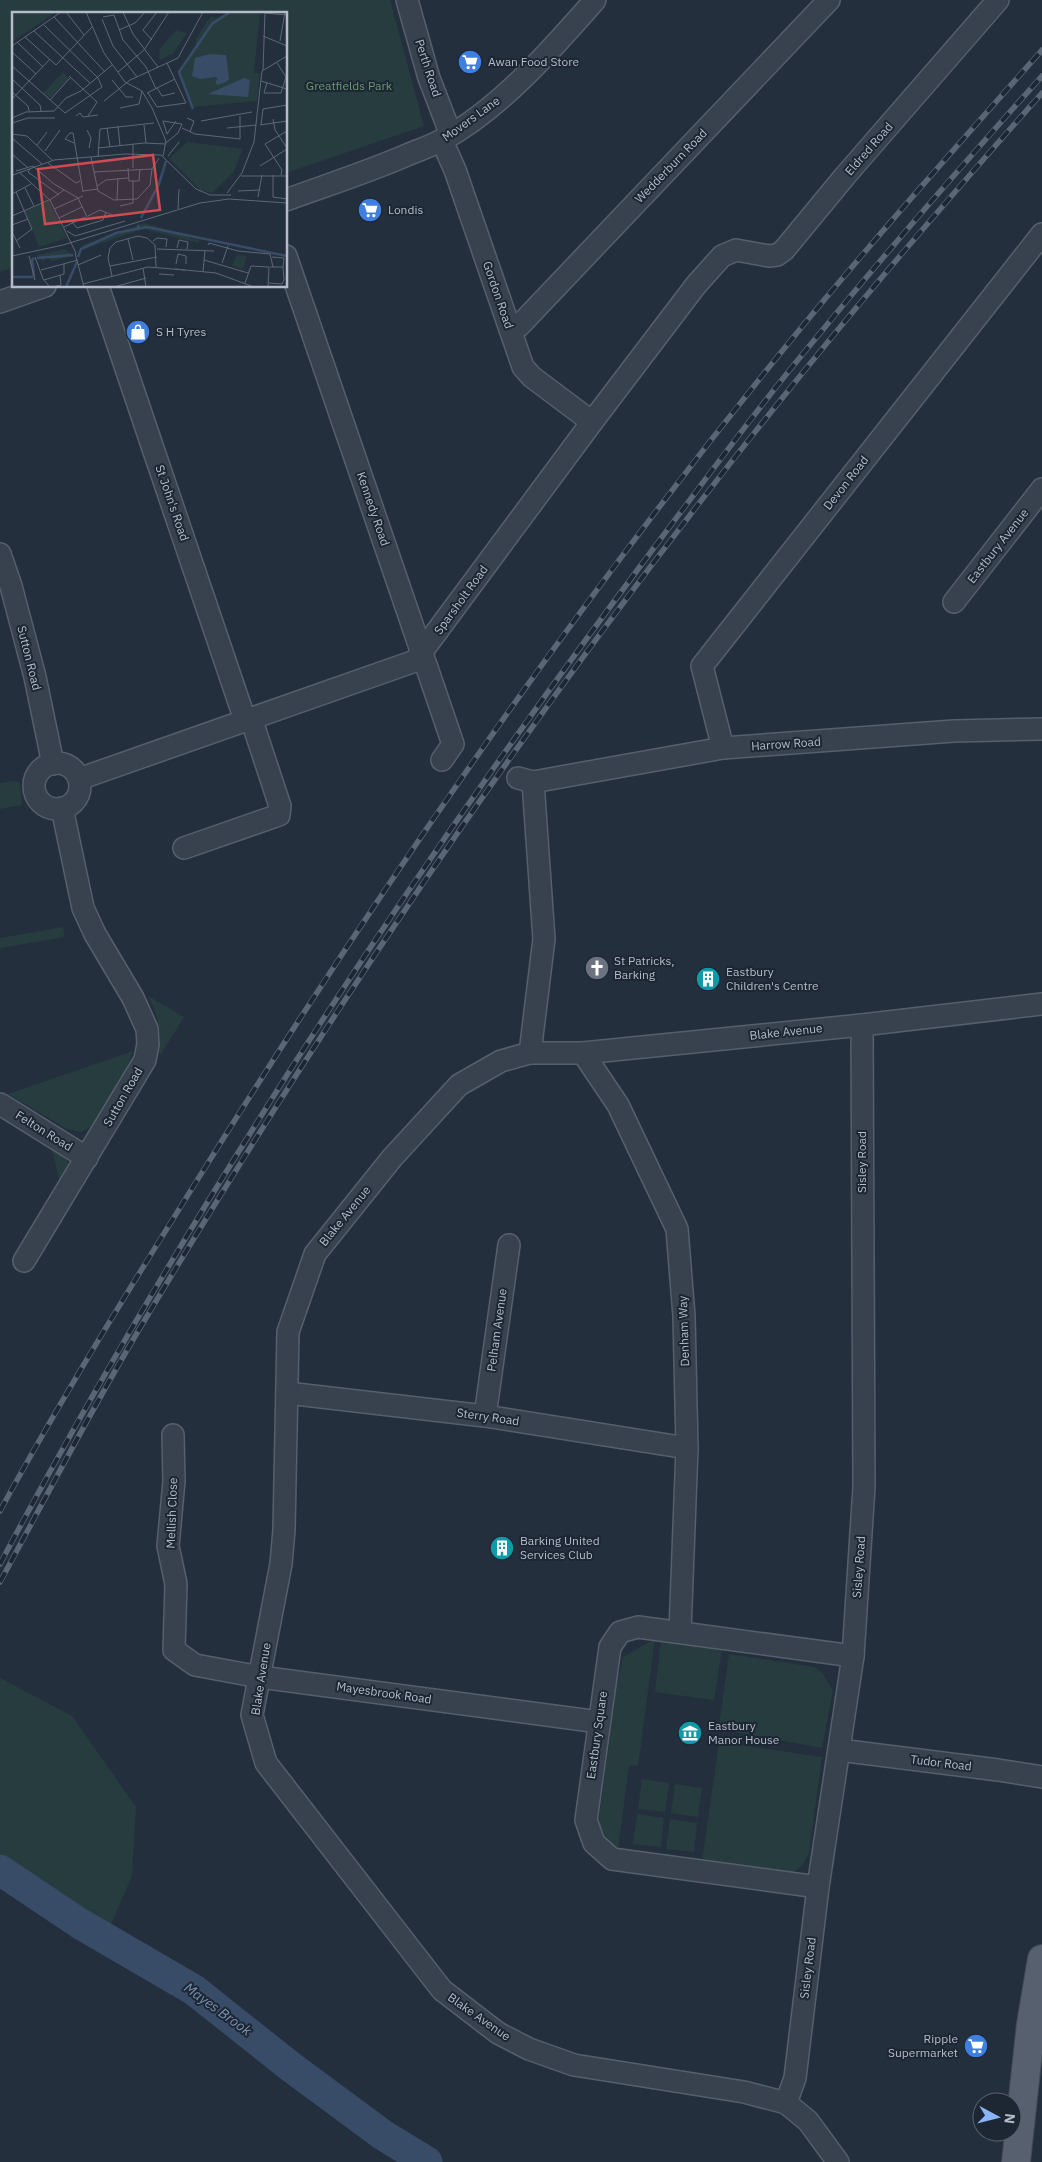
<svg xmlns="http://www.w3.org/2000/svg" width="1042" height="2162" viewBox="0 0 1042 2162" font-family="'IBM Plex Sans',sans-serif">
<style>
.green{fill:#263c3f}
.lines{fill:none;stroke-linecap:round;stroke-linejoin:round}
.river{stroke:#394c67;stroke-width:31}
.minor-casing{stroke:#565f6c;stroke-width:24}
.major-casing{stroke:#414a57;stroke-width:30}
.minor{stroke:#38414e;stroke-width:21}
.major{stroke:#56606e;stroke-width:28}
.rail-casing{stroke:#5a6575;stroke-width:5.5}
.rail{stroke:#1d2633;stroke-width:4;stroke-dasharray:11;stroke-linecap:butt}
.labels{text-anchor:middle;stroke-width:4;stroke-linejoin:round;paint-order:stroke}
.poi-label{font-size:12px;fill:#b4bcc9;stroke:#1d2633;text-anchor:start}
.street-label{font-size:12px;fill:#b4bcc9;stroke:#1d2633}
.park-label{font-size:12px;fill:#6b9a76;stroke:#1d2633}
.water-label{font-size:14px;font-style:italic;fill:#7c92b1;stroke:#1d2633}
.inset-river{fill:none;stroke:#394c67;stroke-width:2.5}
.inset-road{fill:none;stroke:#5e6776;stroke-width:1}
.view{fill:#ce4d50;fill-opacity:0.15;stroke:#ce4d50;stroke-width:2.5}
.inset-edge{fill:none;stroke:#b4bcc9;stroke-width:2.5}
</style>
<rect width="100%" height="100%" fill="#242f3e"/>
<!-- green -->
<g class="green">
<polygon points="0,0 390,0 424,126 286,173 286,14 14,14 14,267 0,272"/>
<polygon points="15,781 20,783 22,805 0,809 0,783"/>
<polygon points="63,927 65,937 0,948 0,938"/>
<path d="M148 996 184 1017 161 1054 159 1053C162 1033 158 1014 148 996Z"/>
<polygon points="133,1051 126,1070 91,1127 81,1132 67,1129 8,1094"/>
<path d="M51 1146C71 1157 72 1164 60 1183Z"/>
<polygon points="655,1639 638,1766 629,1765 618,1850 596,1840 616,1690 623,1657"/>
<polygon points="661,1641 722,1649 714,1700 655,1692"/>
<polygon points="729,1654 815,1667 823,1674 833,1691 822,1748 724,1730 719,1726"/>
<polygon points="0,1678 72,1716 136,1807 132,1876 111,1924 78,1908 0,1857"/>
<path d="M719 1742 822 1757 809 1853C803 1865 800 1870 787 1875L702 1862Z"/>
<polygon points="642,1779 669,1783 665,1812 638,1809"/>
<polygon points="675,1784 702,1788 698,1817 671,1813"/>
<polygon points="637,1814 664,1818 661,1847 633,1844"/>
<polygon points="670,1819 697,1823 694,1852 666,1849"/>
</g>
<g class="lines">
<!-- river -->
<polyline class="river" points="0,1870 79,1923 194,1990 291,2067 383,2135 427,2162"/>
<!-- minor casing -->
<g class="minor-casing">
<g id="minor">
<polyline points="407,0 429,78 451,135"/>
<polyline points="442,141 455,170 523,367 532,377 592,422"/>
<path d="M286 200C327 185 368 172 407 155 419 150 431 146 442 140 500 109 552 49 595 0"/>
<polyline points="286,256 453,744 442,760"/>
<polyline points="98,286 245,720"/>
<polyline points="0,302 45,286"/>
<polyline points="511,329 519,326 829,0"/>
<polyline points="0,554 11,586 35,677 53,764"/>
<polyline points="954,602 1042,489"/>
<polyline points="723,748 702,666 1042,234"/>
<circle cx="57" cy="786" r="23"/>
<polyline points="518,778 533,782 723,748 954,731 1042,729"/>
<polyline points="79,779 415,661 592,422 696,285 722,256 736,250 769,256 777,255 784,250 845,176 998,0"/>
<polyline points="184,848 279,815 280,806 251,718"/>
<polyline points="530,1053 544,939 533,782"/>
<polyline points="583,1053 618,1105 677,1229 684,1316 687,1448 680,1632"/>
<polyline points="0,1104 87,1158"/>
<polyline points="24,1261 145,1060 148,1044 147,1029 133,998 95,934 83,908 62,808"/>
<polyline points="287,1393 485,1416 687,1448"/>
<polyline points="485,1416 509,1245"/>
<polyline points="173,1435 174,1481 168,1546 176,1584 174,1650 195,1665 260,1677 599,1722"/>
<polyline points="839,1750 998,1770 1042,1777"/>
<polyline points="818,1887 612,1859 594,1843 586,1820 610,1647 620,1632 638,1627 853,1656"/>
<polyline points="786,2103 795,2078 818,1887 853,1656 864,1487 862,1025"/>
<polyline points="838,2162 808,2121 786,2103 744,2092 574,2065 529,2049 498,2033 442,1990 266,1763 252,1715 281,1564 284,1530 288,1332 315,1254 392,1158 459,1085 501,1061 530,1053 583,1053 862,1025 1042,1004"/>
</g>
</g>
<!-- major casing -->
<g class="major-casing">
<polyline id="major" points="1016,2162 1031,2024 1042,1959"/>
</g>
<!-- minor -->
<use href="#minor" class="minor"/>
<!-- major -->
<use href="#major" class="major"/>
<!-- rail casing -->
<g class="rail-casing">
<g id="rail">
<path d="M0 1511C69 1384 146 1262 223 1139 401 856 593 581 805 323 882 230 962 140 1042 50"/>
<path d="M0 1564C89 1396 185 1235 287 1075 402 895 525 720 653 549 708 476 762 402 821 332 892 245 967 160 1042 76"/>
<path d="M0 1582C45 1499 89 1414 137 1333 342 988 572 653 827 343 897 258 969 175 1042 93"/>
</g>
</g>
<!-- rail -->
<use href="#rail" class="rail"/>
</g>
<!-- icons -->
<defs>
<g id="supermarket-disc" transform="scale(1.25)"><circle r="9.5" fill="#3f7fe0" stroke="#1d2633"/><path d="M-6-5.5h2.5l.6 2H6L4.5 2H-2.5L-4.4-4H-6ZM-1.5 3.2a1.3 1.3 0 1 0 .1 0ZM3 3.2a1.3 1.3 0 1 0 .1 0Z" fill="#fff"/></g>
<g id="shop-disc" transform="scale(1.25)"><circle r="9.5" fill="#3f7fe0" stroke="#1d2633"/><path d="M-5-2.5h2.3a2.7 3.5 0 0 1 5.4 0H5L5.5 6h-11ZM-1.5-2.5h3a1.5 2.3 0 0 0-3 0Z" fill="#fff"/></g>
<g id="church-disc" transform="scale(1.25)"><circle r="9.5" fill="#6b7280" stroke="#1d2633"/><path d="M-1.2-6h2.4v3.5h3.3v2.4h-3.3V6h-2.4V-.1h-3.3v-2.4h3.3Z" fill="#fff"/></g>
<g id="building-disc" transform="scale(1.25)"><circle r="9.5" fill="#0f9aa8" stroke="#1d2633"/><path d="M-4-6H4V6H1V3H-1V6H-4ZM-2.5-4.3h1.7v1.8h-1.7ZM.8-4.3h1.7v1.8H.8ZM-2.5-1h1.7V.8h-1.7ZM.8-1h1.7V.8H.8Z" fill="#fff"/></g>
<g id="museum-disc" transform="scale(1.25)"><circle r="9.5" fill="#0f9aa8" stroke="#1d2633"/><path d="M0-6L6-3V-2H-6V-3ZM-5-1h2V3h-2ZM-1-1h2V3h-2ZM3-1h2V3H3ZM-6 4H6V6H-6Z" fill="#fff"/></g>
</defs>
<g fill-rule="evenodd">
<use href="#supermarket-disc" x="470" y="62"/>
<use href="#supermarket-disc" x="370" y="210"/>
<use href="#shop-disc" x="138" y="332"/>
<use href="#church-disc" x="597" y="968"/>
<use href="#building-disc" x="708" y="979"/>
<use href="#building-disc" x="502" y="1548"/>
<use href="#museum-disc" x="690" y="1733"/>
<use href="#supermarket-disc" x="976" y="2046"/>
</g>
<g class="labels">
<!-- poi labels -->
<g class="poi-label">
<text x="488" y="66">Awan Food Store</text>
<text x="388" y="214">Londis</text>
<text x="156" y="336">S H Tyres</text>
<text x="614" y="965">St Patricks,<tspan x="614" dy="14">Barking</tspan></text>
<text x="726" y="976">Eastbury<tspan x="726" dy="14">Children's Centre</tspan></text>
<text x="520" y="1545">Barking United<tspan x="520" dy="14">Services Club</tspan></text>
<text x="708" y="1730">Eastbury<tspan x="708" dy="14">Manor House</tspan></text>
<text x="958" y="2043" text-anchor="end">Ripple<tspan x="958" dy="14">Supermarket</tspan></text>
</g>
<!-- street labels -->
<g class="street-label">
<text transform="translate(428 68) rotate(72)" y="4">Perth Road</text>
<text transform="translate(471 119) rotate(-36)" y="4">Movers Lane</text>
<text transform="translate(869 149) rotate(-49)" y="4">Eldred Road</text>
<text transform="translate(671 166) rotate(-46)" y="4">Wedderburn Road</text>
<text transform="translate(498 295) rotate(71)" y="4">Gordon Road</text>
<text transform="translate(846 483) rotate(-52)" y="4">Devon Road</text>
<text transform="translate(172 503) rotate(71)" y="4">St John's Road</text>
<text transform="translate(373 509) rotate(71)" y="4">Kennedy Road</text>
<text transform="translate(998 546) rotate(-52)" y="4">Eastbury Avenue</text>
<text transform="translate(461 600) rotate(-54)" y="4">Sparsholt Road</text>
<text transform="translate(29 658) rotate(76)" y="4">Sutton Road</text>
<text transform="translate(786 744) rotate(-4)" y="4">Harrow Road</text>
<text transform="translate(786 1032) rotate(-6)" y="4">Blake Avenue</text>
<text transform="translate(123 1097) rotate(-60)" y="4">Sutton Road</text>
<text transform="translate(44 1131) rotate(32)" y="4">Felton Road</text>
<text transform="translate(862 1162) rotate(-90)" y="4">Sisley Road</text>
<text transform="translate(345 1216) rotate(-51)" y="4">Blake Avenue</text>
<text transform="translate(497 1330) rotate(-82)" y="4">Pelham Avenue</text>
<text transform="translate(684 1331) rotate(-92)" y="4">Denham Way</text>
<text transform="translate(488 1417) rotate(8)" y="4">Sterry Road</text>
<text transform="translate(172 1513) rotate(-88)" y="4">Mellish Close</text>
<text transform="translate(859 1567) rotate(-86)" y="4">Sisley Road</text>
<text transform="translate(261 1679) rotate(-81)" y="4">Blake Avenue</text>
<text transform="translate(384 1693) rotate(8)" y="4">Mayesbrook Road</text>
<text transform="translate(597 1735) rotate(-82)" y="4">Eastbury Square</text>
<text transform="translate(941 1763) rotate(7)" y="4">Tudor Road</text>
<text transform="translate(808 1968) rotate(-83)" y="4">Sisley Road</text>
<text transform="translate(479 2017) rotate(35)" y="4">Blake Avenue</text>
</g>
<!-- park labels -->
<g class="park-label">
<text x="349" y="90">Greatfields Park</text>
</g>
<!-- water labels -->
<g class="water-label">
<text transform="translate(218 2009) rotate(36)" y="5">Mayes Brook</text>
</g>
</g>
<!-- overview -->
<g transform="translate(12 12)">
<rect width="275" height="275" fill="#242f3e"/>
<path d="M0 0H44L0 30ZM217 0H248L242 61H248L245 89 181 95 166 59 183 36 184 27 195 9 200 4 205 6ZM164 18 175 21 162 41 148 48 147 38ZM51 60 57 67 38 86 31 81ZM176 130 231 137 221 161 200 181 188 178 157 146ZM37 189 55 226 27 235 13 199ZM132 211 179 224 177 226 187 228V231L131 217 67 239 72 232ZM53 237 62 244 39 249 35 244 31 252 29 245 25 246 26 243ZM225 243 235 244 231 257 235 259 239 253 236 259 220 254Z" fill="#263c3f"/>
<path d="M198 42 214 43 217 67 214 70 205 73 203 67 207 69 204 65 188 67 180 64 183 46ZM232 66 238 68 236 85 196 82Z" fill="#394c67"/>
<path class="inset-river" d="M181 97 167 60 200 12 218 0M129 206 147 172 154 149M125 217 135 215 275 244M66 245 69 237 104 221 125 217 127 213M25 246 61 243M22 264 20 248 22 246M0 265H21M54 275 65 250"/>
<path class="inset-road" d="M54 0 72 23M74 0 92 41 113 70 130 79 140 96 154 129 151 144M111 0 121 22 146 55M253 1 275 3M42 5 93 60M91 5 102 3 111 28 134 55 144 77M90 7 101 34 125 65M107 18 123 11 133 0M22 19 78 71M251 24 275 34M13 25 44 53 80 15M140 28 131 18 145 0M268 29 273 0M5 30 31 55M0 34 49 0M0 40 24 62M0 54 53 101 90 75 86 66 32 13M251 58 253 0M106 60 132 38 157 0M57 64 85 90 76 104M0 67 28 93 29 99M100 68 114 85H121M249 69 275 77M255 71 252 81H269L274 65 265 51M145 76 150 84 163 81M0 80 16 94 17 99M135 81 163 67M136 81 145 95 174 91 155 51M0 87 38 47M38 88 58 66M92 89 118 68 166 46 191 0M108 96 127 92 130 79M64 104 68 101 71 105 86 103M0 106 14 100 42 99 54 86 69 79 100 53M175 106 182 109 178 120M261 107 263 118 275 136M189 109 240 100M0 111 16 106H43M132 113 134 131M248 113 275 109M249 113 251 97 275 93M106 114 108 134M95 116 98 135M170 116 183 122 228 127V104M215 116 244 113M75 118 79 126 77 136M0 122 15 124 40 148M155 122 164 109M0 126 30 152M62 131 53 127 58 121H61L71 180M154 131 166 121 170 112 151 109 155 122M121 132V156M253 132 270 158 269 163M253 132 275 119M25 133 35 120M86 136 132 131 154 132M33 139 48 118M0 142 15 155M156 144 167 130M79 145 86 179 102 188 125 187 138 173 140 157 147 146M86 145 88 117 142 111M36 151 64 171 68 169M248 154 275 137M116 156 117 169H127L128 157M18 157 16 160 47 183M4 159 21 154 42 172 66 186 75 205M7 160 38 188 64 241M82 160 140 157M1 163 42 148 113 142 149 143 184 177 198 183H219M261 163V185L275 187M229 164H275M85 174 94 168 116 166M13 176 22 194M71 179 86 177M226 179 248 178M4 180 20 217 4 229M215 181 230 161 242 130 250 59 275 44M0 182 19 172M246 185 250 163M38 188 52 178M105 188 106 166M108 194 121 191V169M42 197 71 184M166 197 167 177M0 204 37 188M76 204 88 198 100 203M47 206 70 195M60 210 65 216 91 208 94 200M0 213 16 207M52 215 73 205M55 219 63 224 113 209M0 220 8 236M116 227 121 248M141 229 145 226 155 227 154 235M196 233 197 231 226 239 258 242 261 255M165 236 167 228 176 230 175 237M145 237 202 239M63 241 72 275M0 244 51 233 188 191 217 187 275 191M17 244 23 268M23 245 31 267 38 275M260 245 272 246 271 255M192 248 236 261M210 251 216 234M164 252 166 242 174 244V252M66 253 89 243M98 254 145 245M131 256 134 275M163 257 204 261 242 275M29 258 66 248M191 259 193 239M147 262 162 263M100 264 96 246 98 236 104 230 126 224 135 226 143 233 144 255M32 268 52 262V252M233 271 239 254 257 255 256 275M257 271 270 272 272 268 271 255H258M71 272 136 255 173 258M40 275 49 273 48 263M102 275 134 266"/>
<path class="view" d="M141 143 148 198 33 212 26 157Z"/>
<rect width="275" height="275" class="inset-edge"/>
</g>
<!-- north arrow -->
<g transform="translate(997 2117) rotate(97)"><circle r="24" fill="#1d2633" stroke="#59626f"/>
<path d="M0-4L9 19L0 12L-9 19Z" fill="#8ab4f8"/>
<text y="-8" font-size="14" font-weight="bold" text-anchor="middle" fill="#b4bcc9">N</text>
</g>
</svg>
